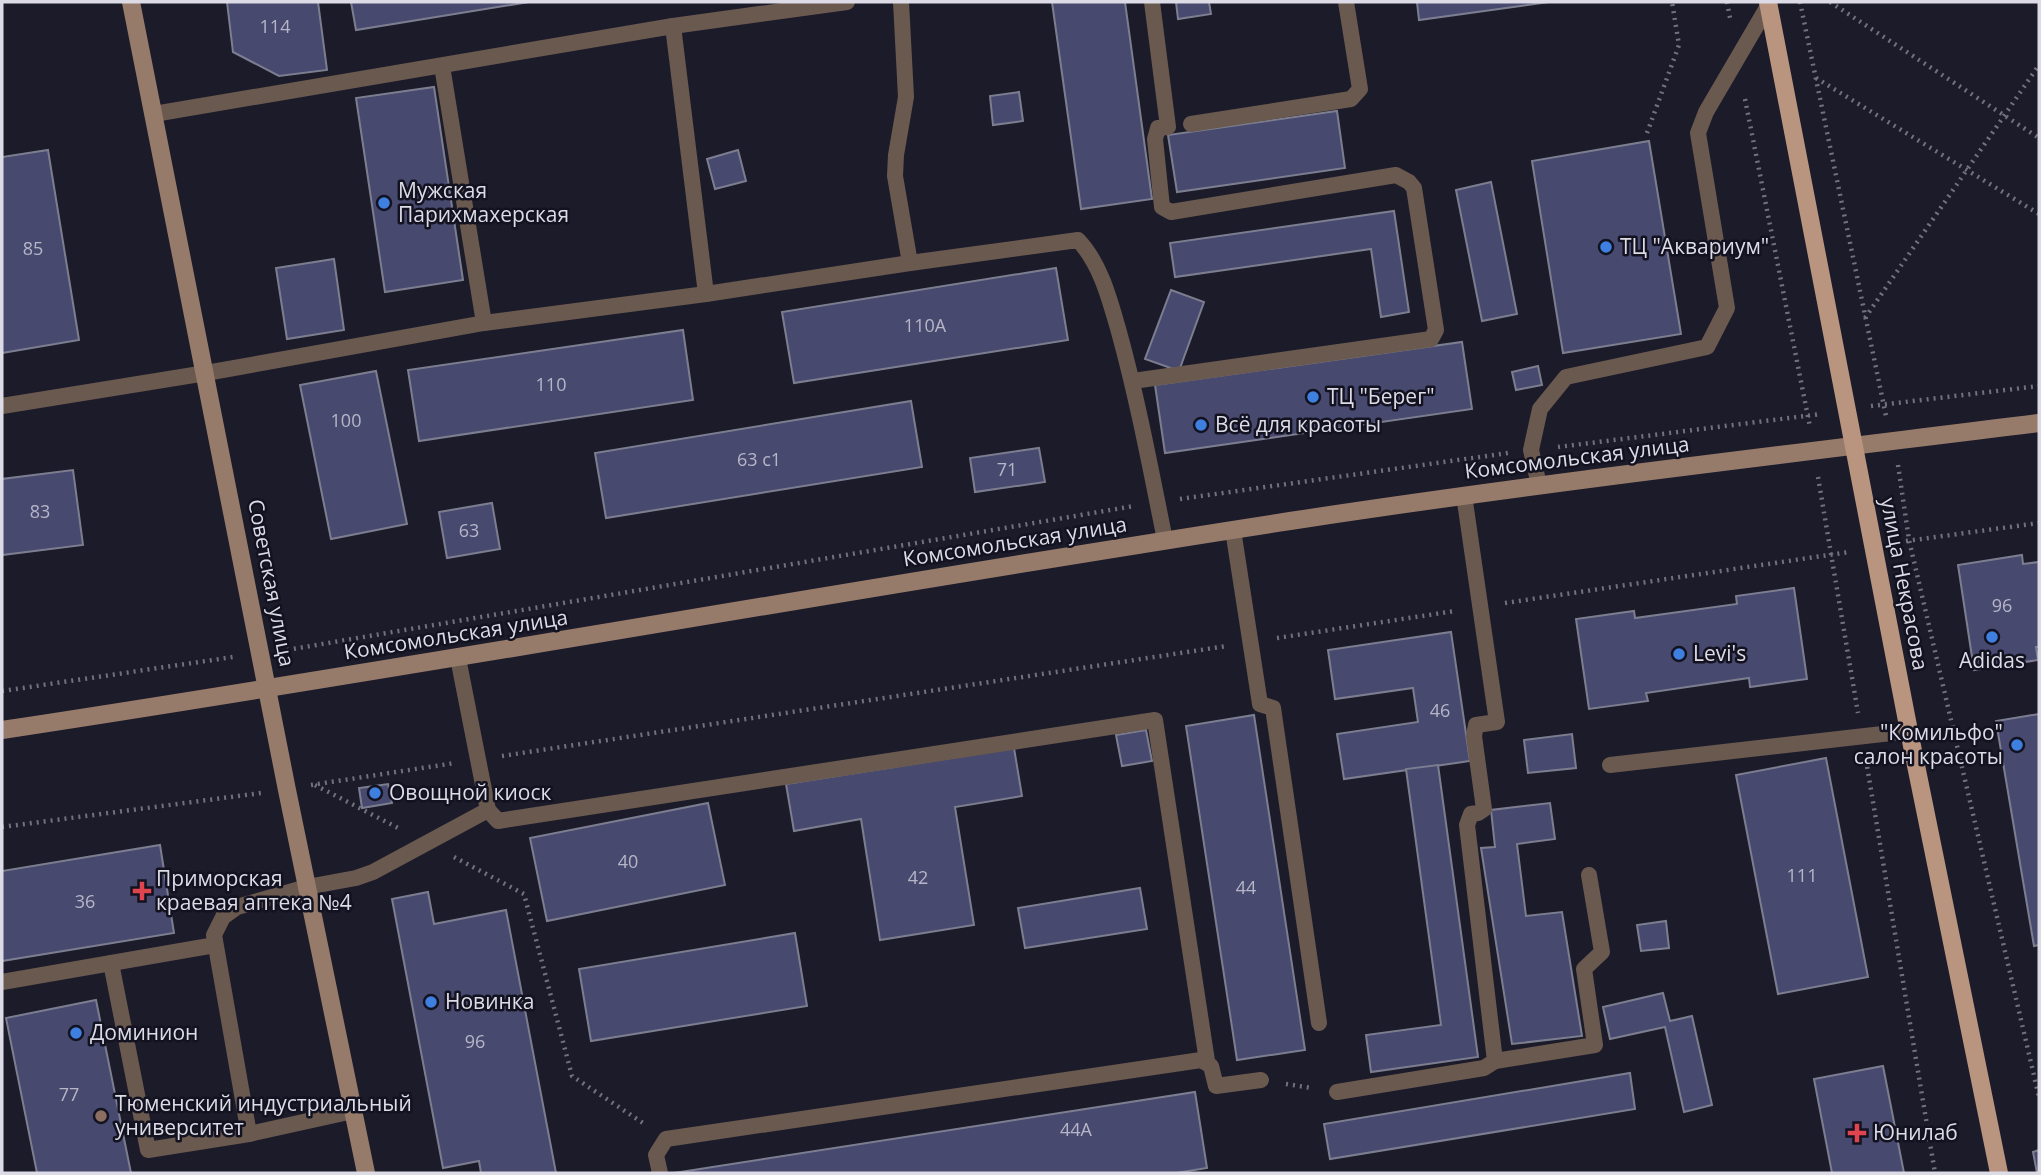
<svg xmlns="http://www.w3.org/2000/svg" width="2041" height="1175" viewBox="0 0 2041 1175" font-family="'Open Sans',sans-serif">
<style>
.building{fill:#47496f;stroke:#7c7e90;stroke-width:2}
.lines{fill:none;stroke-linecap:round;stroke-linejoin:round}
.path{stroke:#72717e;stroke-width:4.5;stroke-dasharray:2 5;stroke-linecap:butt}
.service{stroke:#6a594f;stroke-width:16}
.secondary{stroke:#977b6a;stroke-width:18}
.primary{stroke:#b9957f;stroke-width:18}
.shop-dot{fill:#3f7fe0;stroke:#131220;stroke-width:2.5}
.health-dot{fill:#e0444e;stroke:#131220;stroke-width:2.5}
.education-dot{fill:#8d6e63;stroke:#131220;stroke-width:2.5}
.labels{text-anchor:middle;stroke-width:5;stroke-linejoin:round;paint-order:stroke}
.number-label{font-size:18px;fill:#b7b6c8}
.poi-label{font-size:21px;fill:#dcdbe6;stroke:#131220;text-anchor:start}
.street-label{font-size:21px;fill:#dcdbe6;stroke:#131220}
</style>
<rect width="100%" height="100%" fill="#1c1b2a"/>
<!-- building -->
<g class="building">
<polygon points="227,2 318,2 327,70 279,76 233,52"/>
<polygon points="351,2 529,2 356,30"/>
<polygon points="1052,2 1125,2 1152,199 1081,209"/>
<polygon points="1176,2 1209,2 1211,14 1178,19"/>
<polygon points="1417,2 1549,2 1419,20"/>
<polygon points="434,87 463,280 385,292 356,98"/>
<polygon points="1019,92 1023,121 993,125 990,96"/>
<polygon points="1337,111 1345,168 1177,192 1168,135"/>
<polygon points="1649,141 1681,334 1563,353 1532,161"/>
<polygon points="48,150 79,340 2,353 2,157"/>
<polygon points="738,150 746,181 715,189 707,159"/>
<polygon points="1491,182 1517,314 1482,321 1456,190"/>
<polygon points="1394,211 1409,312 1381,317 1371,249 1175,277 1170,243"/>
<polygon points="334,259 344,330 287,339 276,268"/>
<polygon points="1056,268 1068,340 794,383 782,312"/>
<polygon points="1171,290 1204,302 1179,371 1145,359"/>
<polygon points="683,330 693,400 419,441 408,370"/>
<polygon points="1462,342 1472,409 1165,453 1155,385"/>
<polygon points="1538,366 1542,385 1516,390 1512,372"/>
<polygon points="376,371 407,524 331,539 300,385"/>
<polygon points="911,401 922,467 606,518 595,453"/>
<polygon points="1039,448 1045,482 975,492 970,458"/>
<polygon points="73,470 83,545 2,555 2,479"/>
<polygon points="492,503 500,549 447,558 439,512"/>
<polygon points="2022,555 2023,564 2039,562 2039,647 2036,647 2038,660 1974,670 1958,565"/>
<polygon points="1794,588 1807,679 1750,687 1749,678 1646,693 1648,701 1589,709 1576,619 1634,611 1635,618 1737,604 1736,596"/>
<polygon points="1451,632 1470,761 1344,779 1337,734 1418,722 1413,688 1335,699 1328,650"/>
<polygon points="2039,714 2039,945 2034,946 1996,721"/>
<polygon points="1254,715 1305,1050 1237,1060 1186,726"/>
<polygon points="1146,730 1152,761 1122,766 1116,735"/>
<polygon points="1572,734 1576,768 1528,773 1524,740"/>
<polygon points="1014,748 1022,796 955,807 974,925 880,940 861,819 794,831 786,784"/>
<polygon points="1826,758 1868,977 1778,994 1736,775"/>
<polygon points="1438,765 1478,1057 1371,1072 1366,1035 1441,1025 1406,769"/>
<polygon points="388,784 392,803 362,808 359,788"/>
<polygon points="708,803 725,885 547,921 530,838"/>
<polygon points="1550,803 1555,839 1517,844 1526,916 1562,912 1582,1036 1512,1044 1481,848 1495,847 1491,810"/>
<polygon points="160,845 174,933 2,961 2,871"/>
<polygon points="1140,888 1147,929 1025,948 1018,908"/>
<polygon points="428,892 434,924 506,910 556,1173 481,1173 479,1161 443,1168 392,899"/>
<polygon points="1666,921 1669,948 1641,951 1637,925"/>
<polygon points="795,933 807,1006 591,1041 579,969"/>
<polygon points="1663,993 1670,1021 1692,1016 1712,1105 1684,1112 1665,1027 1610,1039 1603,1007"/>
<polygon points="96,1000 131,1173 37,1173 6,1018"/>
<polygon points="1883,1066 1904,1173 1832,1173 1814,1079"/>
<polygon points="1630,1073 1635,1109 1330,1159 1324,1124"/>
<polygon points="1195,1092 1207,1168 1176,1173 674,1173"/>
<polygon points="2039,1150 2039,1173 2037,1173 2033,1152"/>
</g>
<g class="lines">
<!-- path -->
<g class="path">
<polyline points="1727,2 1730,18"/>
<polyline points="1800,2 1886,416"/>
<polyline points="1830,2 2039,138"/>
<polyline points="1816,78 2039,214"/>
<polyline points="1745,99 1810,427"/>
<polyline points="1647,133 1679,45 1672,2"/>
<polyline points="1865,318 2039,65"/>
<polyline points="1871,406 2039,386"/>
<polyline points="1558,447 1821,414"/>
<polyline points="1898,465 1909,540 2039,1097"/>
<polyline points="1818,477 1858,713"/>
<polyline points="1180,499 1508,453"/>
<polyline points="1899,542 2039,523"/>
<polyline points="1505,603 1849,552"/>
<polyline points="1277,638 1455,611"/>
<polyline points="287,650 1134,506"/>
<polyline points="2,691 233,657"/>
<polyline points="502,756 1227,646"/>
<polyline points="1866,760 1935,1173"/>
<polyline points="311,785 455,763"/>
<polyline points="315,785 400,829"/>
<polyline points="2,827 261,793"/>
<polyline points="454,857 524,894 572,1076 646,1125"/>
<polyline points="1286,1084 1312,1088"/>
</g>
<!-- service -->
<g class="service">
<polyline points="901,2 906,97 896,155 895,176 910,263"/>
<polyline points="673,26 706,294"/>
<polyline points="442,66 484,323"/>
<polyline points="154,114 673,26 847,2"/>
<polyline points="1191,124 1351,99 1360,89 1346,2"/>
<polyline points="1133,381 1431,339 1436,330 1414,188 1409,182 1396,175 1171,212 1162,207 1155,139 1158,128 1168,127 1152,2"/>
<path d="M2 406 206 373 484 323 706 294 910 263 1078 240C1101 264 1110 301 1119 332 1138 401 1151 471 1165 540"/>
<polyline points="1539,485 1531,450 1540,409 1566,377 1707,347 1727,308 1698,133 1706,112 1768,6"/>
<polyline points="1233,530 1260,704 1273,708 1319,1023"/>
<polyline points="458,658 488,810 498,821 1155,720 1207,1061"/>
<polyline points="1610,765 1909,731"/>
<polyline points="111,963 148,1150 249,1134"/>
<polyline points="2,982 215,945"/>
<polyline points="1495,1061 1595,1045 1584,969 1602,952 1589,875"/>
<polyline points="1337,1092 1484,1068 1495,1061 1467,825 1471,814 1478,813 1484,809 1474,736 1476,725 1497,722 1464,495"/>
<polyline points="353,1111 249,1134 214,935 223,917 237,907 307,887 356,878 373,872 488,810"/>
<polyline points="660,1173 656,1155 666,1139 1201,1060 1211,1066 1216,1086 1261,1080"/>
</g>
<!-- secondary -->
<g class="secondary">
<polyline points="131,2 287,790 366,1173"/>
<path d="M2 730C432 665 860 587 1290 521 1539 483 1789 454 2039 423"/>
</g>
<!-- primary -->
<polyline class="primary" points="1768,2 1909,731 1999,1173"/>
</g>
<!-- markers -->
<g class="shop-dot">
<circle cx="384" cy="203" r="7"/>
<circle cx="1606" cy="247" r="7"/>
<circle cx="1313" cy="397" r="7"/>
<circle cx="1201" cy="425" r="7"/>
<circle cx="1992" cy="637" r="7"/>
<circle cx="1679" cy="654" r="7"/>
<circle cx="2017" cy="745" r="7"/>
<circle cx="375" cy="793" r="7"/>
<circle cx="431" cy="1002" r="7"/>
<circle cx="76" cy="1033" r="7"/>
</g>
<g class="health-dot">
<path d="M138.5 880.5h7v7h7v7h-7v7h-7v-7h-7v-7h7z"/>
<path d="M1853.5 1122.5h7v7h7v7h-7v7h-7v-7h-7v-7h7z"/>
</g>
<circle class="education-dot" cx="101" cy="1116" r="7"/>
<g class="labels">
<!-- number labels -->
<g class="number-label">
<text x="275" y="33">114</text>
<text x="33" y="255">85</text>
<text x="925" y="332">110А</text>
<text x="551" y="391">110</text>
<text x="346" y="427">100</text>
<text x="759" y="466">63 с1</text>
<text x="1007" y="476">71</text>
<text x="40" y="518">83</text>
<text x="469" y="537">63</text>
<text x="2002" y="612">96</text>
<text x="1440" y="717">46</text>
<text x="628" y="868">40</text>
<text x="1802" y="882">111</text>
<text x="918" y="884">42</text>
<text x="1246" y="894">44</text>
<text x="85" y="908">36</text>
<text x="475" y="1048">96</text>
<text x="69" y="1101">77</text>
<text x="1076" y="1136">44А</text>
</g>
<!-- poi labels -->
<g class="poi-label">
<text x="398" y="198">Мужская<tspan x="398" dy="24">Парихмахерская</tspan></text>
<text x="1620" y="254">ТЦ "Аквариум"</text>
<text x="1327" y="404">ТЦ "Берег"</text>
<text x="1215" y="432">Всё для красоты</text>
<text x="1693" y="661">Levi's</text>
<text x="1992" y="668" text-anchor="middle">Adidas</text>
<text x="2003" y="740" text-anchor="end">"Комильфо"<tspan x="2003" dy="24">салон красоты</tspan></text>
<text x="389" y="800">Овощной киоск</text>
<text x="156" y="886">Приморская<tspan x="156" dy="24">краевая аптека №4</tspan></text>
<text x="445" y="1009">Новинка</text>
<text x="90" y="1040">Доминион</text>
<text x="115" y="1111">Тюменский индустриальный<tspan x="115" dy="24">университет</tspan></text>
<text x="1873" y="1140">Юнилаб</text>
</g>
<!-- street labels -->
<g class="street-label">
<text transform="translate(1577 458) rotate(-7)" y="7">Комсомольская улица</text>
<text transform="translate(1015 542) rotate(-9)" y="7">Комсомольская улица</text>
<text transform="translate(271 583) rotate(79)" y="7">Советская улица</text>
<text transform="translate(1904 584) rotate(79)" y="7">улица Некрасова</text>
<text transform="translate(456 635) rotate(-9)" y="7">Комсомольская улица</text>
</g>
</g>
<!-- border -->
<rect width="2041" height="1175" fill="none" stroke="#dcdbe6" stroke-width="7"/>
</svg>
